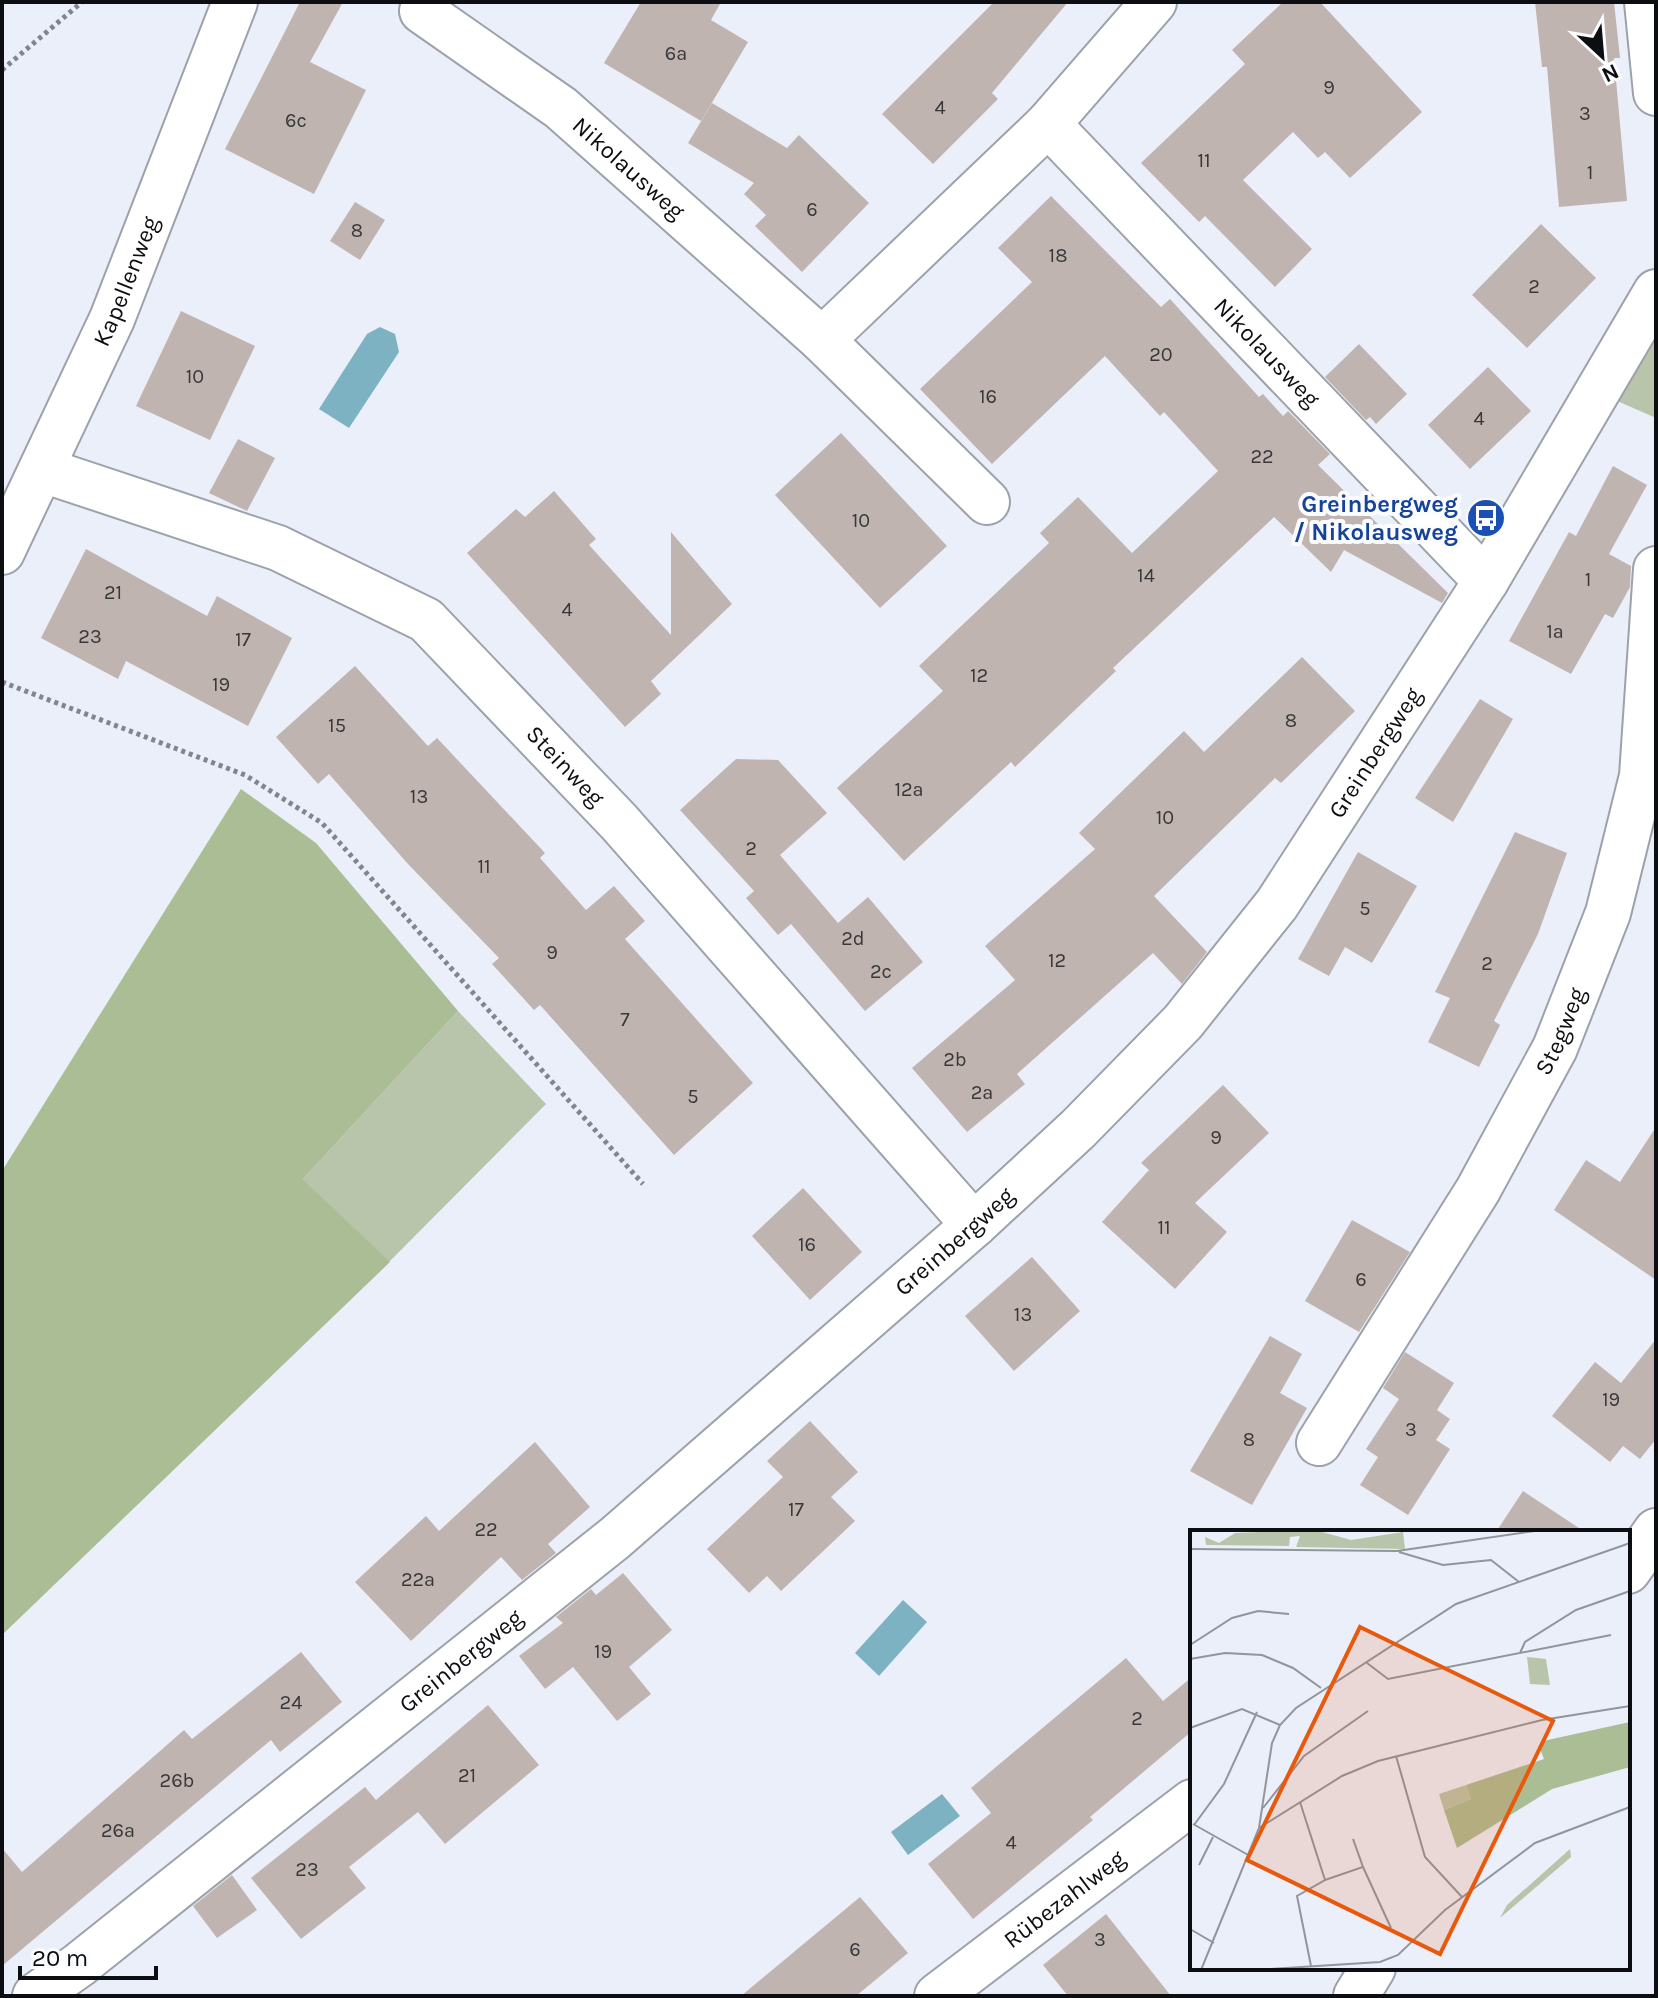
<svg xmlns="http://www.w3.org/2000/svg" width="1658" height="1998" viewBox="0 0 1658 1998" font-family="Karla,sans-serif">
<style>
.green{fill:#b9c5aa}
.forest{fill:#abbd94}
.water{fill:#7db2c2}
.building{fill:#c0b4b1}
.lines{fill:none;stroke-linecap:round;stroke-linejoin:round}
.street-casing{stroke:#9ca1aa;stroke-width:48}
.path{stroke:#82868c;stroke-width:5;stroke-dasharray:4 4;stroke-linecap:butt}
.street{stroke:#fff;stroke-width:44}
.labels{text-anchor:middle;stroke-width:8;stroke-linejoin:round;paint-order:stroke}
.number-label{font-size:20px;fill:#393839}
.street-label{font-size:24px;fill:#0c0e11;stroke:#fbfcfe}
.transit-label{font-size:24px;font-weight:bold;fill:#164399;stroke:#fbfcfe;text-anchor:end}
.inset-road{fill:none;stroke:#91959c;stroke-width:2}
.view{fill:#e8590c;fill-opacity:0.15;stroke:#e8590c;stroke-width:4}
.inset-edge{fill:none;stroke:#0c0e11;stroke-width:4}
</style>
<rect width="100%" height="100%" fill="#eaeff9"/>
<!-- green -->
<g class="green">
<polygon points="1656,334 1656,418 1615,400"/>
<polygon points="458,1011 546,1104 389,1262 303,1179"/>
</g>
<!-- forest -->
<polygon class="forest" points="241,789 316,843 458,1011 303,1179 390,1262 2,1635 2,1171"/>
<!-- water -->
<g class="water">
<polygon points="380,327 395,334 399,352 349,428 319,409 367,334"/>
<polygon points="903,1600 927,1622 879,1676 855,1653"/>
<polygon points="942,1794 960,1816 908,1855 891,1832"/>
</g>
<!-- building -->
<g class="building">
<polygon points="300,2 343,2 310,62 366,90 314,194 225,149"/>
<polygon points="641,2 721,2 711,20 748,42 701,121 604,63"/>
<polygon points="994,2 1068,2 992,93 998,99 933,164 882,114"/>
<polygon points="1283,2 1320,2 1422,112 1350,178 1325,152 1318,158 1293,132 1243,180 1312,249 1275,287 1205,216 1199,222 1141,163 1245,64 1232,50"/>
<polygon points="1535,2 1614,2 1620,58 1614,58 1627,201 1559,207 1547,67 1542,67"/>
<polygon points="712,103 787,148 799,135 869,203 802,272 755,226 766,215 744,194 754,183 688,143"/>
<polygon points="1051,196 1161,307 1170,299 1259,397 1263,394 1283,416 1288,411 1330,454 1318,465 1448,593 1442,603 1344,550 1331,572 1274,517 1113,668 1116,671 1015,767 1011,762 904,861 837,788 943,691 919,666 1049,543 1040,533 1078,497 1132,553 1218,471 1164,412 1160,416 1105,356 992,464 920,389 1032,282 998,248"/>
<polygon points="355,202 385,220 360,260 330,241"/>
<polygon points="1541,224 1596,278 1527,348 1472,295"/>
<polygon points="181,311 255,346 210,440 136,406"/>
<polygon points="1359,344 1407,394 1376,424 1370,417 1366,420 1325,377"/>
<polygon points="1488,367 1531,411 1470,469 1428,425"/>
<polygon points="841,433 947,546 880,608 775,495"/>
<polygon points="238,439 275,458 247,511 209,493"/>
<polygon points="1613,466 1647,485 1609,554 1631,566 1630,587 1613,618 1605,614 1571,674 1509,641 1569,532 1576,536"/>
<polygon points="554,491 596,539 589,545 671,635 671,532 732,604 651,681 661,694 625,727 467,553 516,509 525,517"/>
<polygon points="86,549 207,616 217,596 292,638 248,726 126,661 118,679 41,638"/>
<polygon points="1302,657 1355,711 1281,783 1275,778 1154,896 1207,952 1182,984 1153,953 1017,1074 1025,1084 967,1132 912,1068 1015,980 985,946 1095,849 1079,833 1184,731 1204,752"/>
<polygon points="355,666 428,746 437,738 545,853 540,858 586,910 614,886 645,921 625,939 753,1083 674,1155 540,1005 534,1010 492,964 499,958 408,864 329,774 318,784 276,737"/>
<polygon points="1480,699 1513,719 1453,822 1415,798"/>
<polygon points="736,759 778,760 827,813 780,855 838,923 868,897 923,962 865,1011 791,924 778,935 746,898 754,891 680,810"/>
<polygon points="1515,832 1567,853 1538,934 1494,1021 1500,1025 1479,1067 1428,1042 1450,998 1435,992"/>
<polygon points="1358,852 1417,886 1372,963 1345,947 1329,976 1298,959"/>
<polygon points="1223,1085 1269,1133 1195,1203 1227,1232 1175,1289 1102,1222 1149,1170 1141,1163"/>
<polygon points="1656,1127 1656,1280 1554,1210 1586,1160 1620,1182"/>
<polygon points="803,1188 862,1252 810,1300 752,1236"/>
<polygon points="1352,1220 1410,1252 1359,1332 1305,1301"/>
<polygon points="1032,1257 1080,1311 1014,1371 965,1316"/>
<polygon points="1270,1336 1302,1354 1280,1393 1307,1408 1252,1505 1190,1471"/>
<polygon points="1656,1339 1656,1439 1640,1459 1623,1446 1610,1462 1552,1416 1595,1362 1621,1383"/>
<polygon points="1405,1352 1454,1383 1437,1410 1450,1419 1436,1440 1450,1449 1408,1515 1360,1485 1378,1457 1366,1449 1399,1399 1383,1388"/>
<polygon points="810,1421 858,1472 831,1497 855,1521 781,1591 767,1576 749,1593 707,1549 783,1477 767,1461"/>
<polygon points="535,1442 590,1507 548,1544 556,1553 522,1580 501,1557 411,1641 355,1582 426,1516 439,1531"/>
<polygon points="1523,1491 1585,1532 1496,1532"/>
<polygon points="623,1573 672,1630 629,1667 651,1694 617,1721 573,1667 545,1689 519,1656 563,1623 556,1617 591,1589 596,1595"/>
<polygon points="301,1652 342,1702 280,1752 271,1740 2,1966 2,1848 22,1872 184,1730 192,1739"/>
<polygon points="1126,1658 1163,1701 1192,1677 1192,1731 1090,1817 1093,1820 973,1919 928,1864 991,1813 971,1788"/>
<polygon points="488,1705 539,1765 445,1844 418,1812 349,1867 366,1888 301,1939 251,1878 365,1787 376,1800"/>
<polygon points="232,1875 257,1910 217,1938 193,1906"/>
<polygon points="860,1897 908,1953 856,1996 741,1996"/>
<polygon points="1106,1914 1171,1996 1068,1996 1043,1965"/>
</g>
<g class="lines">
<!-- street casing -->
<g class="street-casing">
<g id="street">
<path id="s1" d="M1154 2 1048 124 1486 581"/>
<polyline points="1647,2 1656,93"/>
<path id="s2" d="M422 11 561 108 822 340"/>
<path id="s3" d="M43 470 278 548 426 620 619 822 974 1225"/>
<polyline points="987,502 822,340 1048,124"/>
<path id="s4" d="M2 552 112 319 235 2"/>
<path id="s5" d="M1319 1443 1478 1190 1555 1048 1608 913 1642 776 1656 569"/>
<polyline points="1628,1571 1656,1531"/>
<path id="s6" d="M35 1996 79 1965 615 1538 974 1225 1078 1129 1183 1022 1277 904 1486 581 1656 292"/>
<path id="s7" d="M937 1996 1192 1802"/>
<polyline points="1356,1996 1373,1968"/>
</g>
</g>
<!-- path -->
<g class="path">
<polyline points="2,70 82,2"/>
<polyline points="2,682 245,775 322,823 643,1184"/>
</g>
<!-- street -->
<use href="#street" class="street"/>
</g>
<!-- icons -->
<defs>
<g id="bus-disc" transform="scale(2)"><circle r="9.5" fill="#1a4fb4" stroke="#fbfcfe"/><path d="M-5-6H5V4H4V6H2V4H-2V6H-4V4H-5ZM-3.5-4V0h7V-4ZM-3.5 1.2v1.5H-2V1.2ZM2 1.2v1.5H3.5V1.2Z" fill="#fff"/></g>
</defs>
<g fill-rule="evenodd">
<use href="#bus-disc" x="1486" y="518"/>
</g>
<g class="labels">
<!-- number labels -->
<g class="number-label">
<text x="676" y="60">6a</text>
<text x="1329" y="94">9</text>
<text x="940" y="114">4</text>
<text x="1585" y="120">3</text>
<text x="296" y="127">6c</text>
<text x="1204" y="167">11</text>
<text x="1590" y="179">1</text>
<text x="812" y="216">6</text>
<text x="357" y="237">8</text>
<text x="1058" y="262">18</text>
<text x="1534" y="293">2</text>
<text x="1161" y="361">20</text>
<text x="195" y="383">10</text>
<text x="988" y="403">16</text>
<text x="1479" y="425">4</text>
<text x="1262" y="463">22</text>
<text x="861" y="527">10</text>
<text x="1146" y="582">14</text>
<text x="1588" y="586">1</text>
<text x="113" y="599">21</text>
<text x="567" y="616">4</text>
<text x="1555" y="638">1a</text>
<text x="90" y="643">23</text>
<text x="243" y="646">17</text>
<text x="979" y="682">12</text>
<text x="221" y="691">19</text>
<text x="1291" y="727">8</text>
<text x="337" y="732">15</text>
<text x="909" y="796">12a</text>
<text x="419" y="803">13</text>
<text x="1165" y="824">10</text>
<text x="751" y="855">2</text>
<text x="484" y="873">11</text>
<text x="1365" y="915">5</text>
<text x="853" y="945">2d</text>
<text x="552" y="959">9</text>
<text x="1057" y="967">12</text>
<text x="1487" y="970">2</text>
<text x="881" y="978">2c</text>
<text x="625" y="1026">7</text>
<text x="955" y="1066">2b</text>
<text x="982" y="1099">2a</text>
<text x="693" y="1103">5</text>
<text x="1216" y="1144">9</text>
<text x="1164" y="1234">11</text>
<text x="807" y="1251">16</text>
<text x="1361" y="1286">6</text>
<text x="1023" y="1321">13</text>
<text x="1611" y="1406">19</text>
<text x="1411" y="1436">3</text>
<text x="1249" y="1446">8</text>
<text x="796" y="1516">17</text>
<text x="486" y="1536">22</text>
<text x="418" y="1586">22a</text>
<text x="603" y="1658">19</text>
<text x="291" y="1709">24</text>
<text x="1137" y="1725">2</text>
<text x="467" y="1782">21</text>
<text x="177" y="1787">26b</text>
<text x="118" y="1837">26a</text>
<text x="1011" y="1849">4</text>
<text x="307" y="1876">23</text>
<text x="1100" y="1946">3</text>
<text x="855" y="1956">6</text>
</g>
<!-- street labels -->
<g class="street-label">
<text dy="8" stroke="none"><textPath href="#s2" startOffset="260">Nikolausweg</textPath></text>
<text dy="8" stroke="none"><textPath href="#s4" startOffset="298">Kapellenweg</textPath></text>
<text dy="8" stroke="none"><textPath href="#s1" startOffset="478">Nikolausweg</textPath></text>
<text dy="8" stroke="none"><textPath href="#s6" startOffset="1838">Greinbergweg</textPath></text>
<text dy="8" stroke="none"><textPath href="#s3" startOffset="614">Steinweg</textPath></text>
<text dy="8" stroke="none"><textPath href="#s5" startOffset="478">Stegweg</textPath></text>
<text dy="8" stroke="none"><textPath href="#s6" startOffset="1190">Greinbergweg</textPath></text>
<text dy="8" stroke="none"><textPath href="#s6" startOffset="542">Greinbergweg</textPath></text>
<text dy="8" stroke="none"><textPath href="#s7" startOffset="160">Rübezahlweg</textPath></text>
</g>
<!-- transit labels -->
<g class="transit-label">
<text x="1458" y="512">Greinbergweg<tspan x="1458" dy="28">/ Nikolausweg</tspan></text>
</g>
</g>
<!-- overview -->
<g transform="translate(1190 1530)">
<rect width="440" height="440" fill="#eaeff9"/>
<path d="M125 0 161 10 213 2 215 19 106 17 110 6 100 7 99 16 16 15 15 7 29 13 45 3ZM337 127 356 129 360 155 340 154ZM276 255 281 269 254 280 249 264ZM380 319 381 327 310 388 317 375Z" fill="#b9c5aa"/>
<path d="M440 192V237L362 259 267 318 254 280 281 269 276 255 354 229 349 216 353 211Z" fill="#abbd94"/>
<path class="inset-road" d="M0 19 207 21 352 0M209 22 253 35 301 30 329 52M0 115 42 88 68 81 99 84M330 123 335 112 386 80 440 61M0 129 35 123 72 125 103 138 131 158M177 133 198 149 421 105M0 198 52 179 90 195M206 226 235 327 272 367M110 272 135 350 107 366 121 436M73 278 114 226 178 181M3 294 60 326M4 295 34 254 67 182M69 298 152 246 188 231 352 190 440 176M9 335 23 307M173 337 201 398M135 350 173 337 163 309M0 399 24 413M11 440 69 298 82 213 90 195 106 178 266 74 440 13M65 440 190 432 208 425 255 380 345 313 440 277"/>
<path class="view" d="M170 97 363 191 250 424 57 330Z"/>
<rect width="440" height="440" class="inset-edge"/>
</g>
<!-- border -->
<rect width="1658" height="1998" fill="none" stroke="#0c0e11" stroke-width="8"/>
<!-- north arrow -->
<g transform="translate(1602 56) rotate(154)" stroke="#fbfcfe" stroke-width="6" paint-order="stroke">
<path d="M0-6L14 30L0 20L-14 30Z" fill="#0c0e11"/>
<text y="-12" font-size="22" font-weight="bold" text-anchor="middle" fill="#0c0e11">N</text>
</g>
<!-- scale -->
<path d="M20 1966v12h136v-12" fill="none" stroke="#0c0e11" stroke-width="4"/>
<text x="32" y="1966" font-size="24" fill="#0c0e11" stroke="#fbfcfe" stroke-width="6" paint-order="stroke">20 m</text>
</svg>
